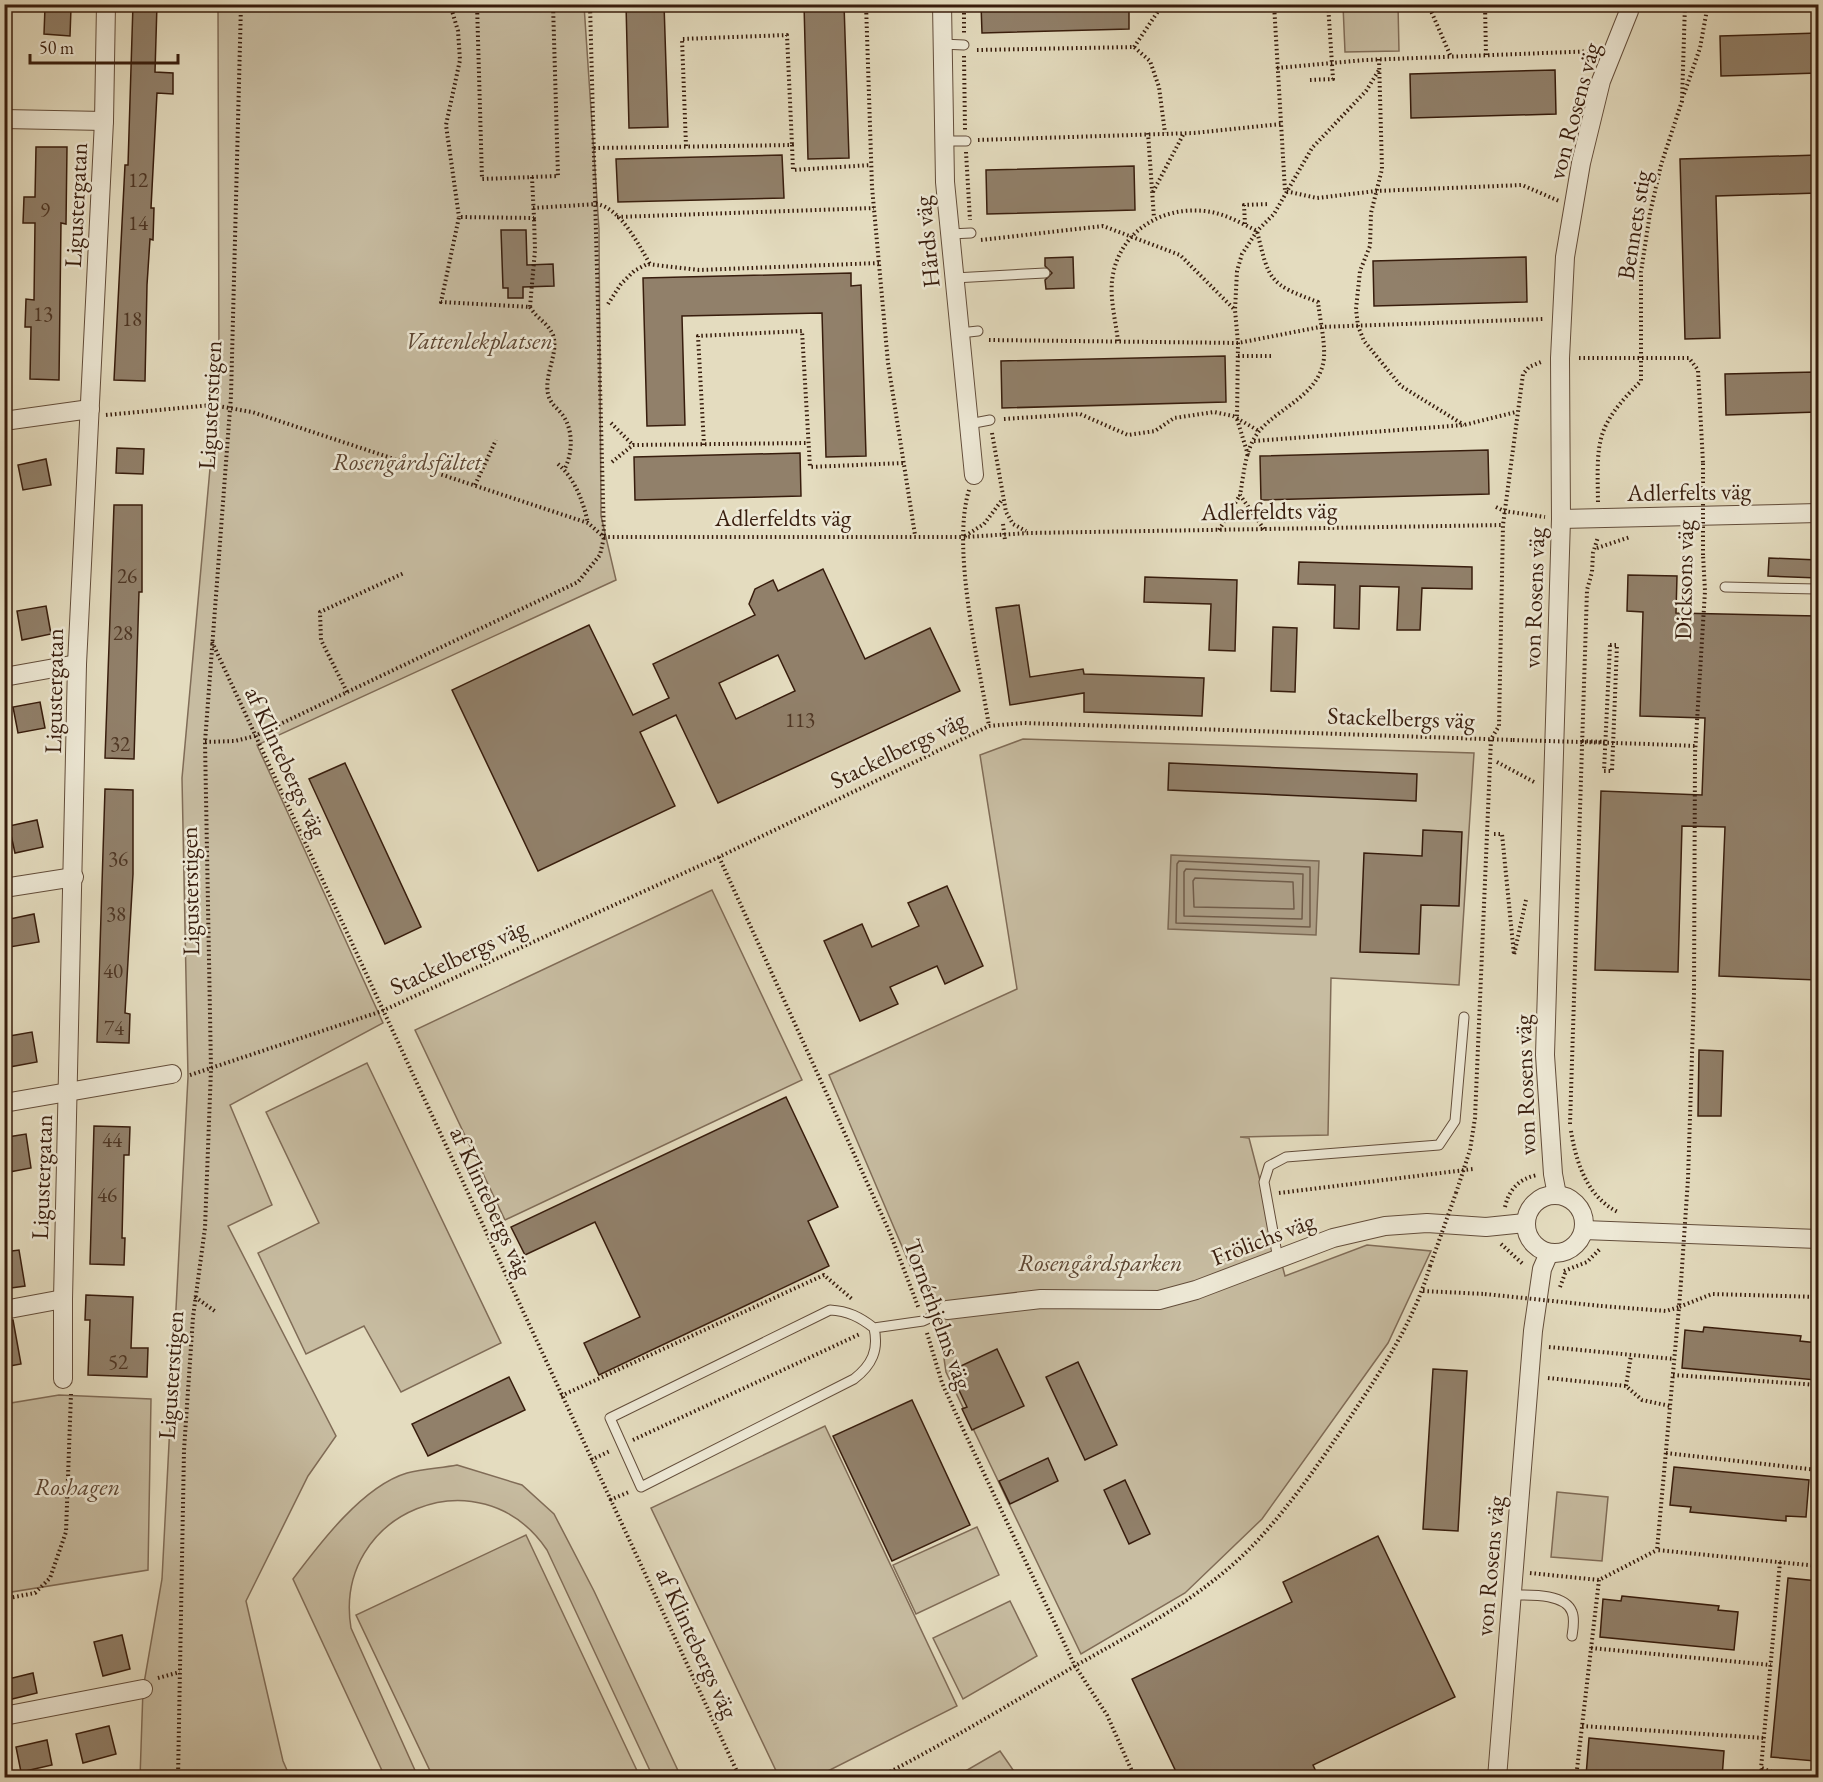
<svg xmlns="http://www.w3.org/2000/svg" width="1823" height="1782" viewBox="0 0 1823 1782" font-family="'EB Garamond',serif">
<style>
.green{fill:#c7bca1;stroke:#806c57;stroke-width:1.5}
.water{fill:#aa9b82;stroke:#7c6953;stroke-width:1.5}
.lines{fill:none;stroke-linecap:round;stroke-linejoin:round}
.shore{stroke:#715c48;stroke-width:1.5}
.building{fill:#91806a;stroke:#381d0d;stroke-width:1.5;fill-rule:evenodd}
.service-casing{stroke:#634d3a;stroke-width:11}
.minor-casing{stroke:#634d3a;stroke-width:20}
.path{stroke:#381d0d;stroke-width:4;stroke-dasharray:1.5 3;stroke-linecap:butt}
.service{stroke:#ede8d5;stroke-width:9}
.minor{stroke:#ede8d5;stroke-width:18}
.path-bridge{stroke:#381d0d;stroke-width:4;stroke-dasharray:1.5 3;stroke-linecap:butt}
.labels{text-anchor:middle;stroke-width:5;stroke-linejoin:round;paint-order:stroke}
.number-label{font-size:21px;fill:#4e3624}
.street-label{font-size:24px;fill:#381d0d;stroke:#ede8d5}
.park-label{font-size:24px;font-style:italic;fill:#5c4532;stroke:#ede8d5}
</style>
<rect width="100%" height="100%" fill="#e4dcbf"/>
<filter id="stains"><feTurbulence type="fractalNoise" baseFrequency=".00333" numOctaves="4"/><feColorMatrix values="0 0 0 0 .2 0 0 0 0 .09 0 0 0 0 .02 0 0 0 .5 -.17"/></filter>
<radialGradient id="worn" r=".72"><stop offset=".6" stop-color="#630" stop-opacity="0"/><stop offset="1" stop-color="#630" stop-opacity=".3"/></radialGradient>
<!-- green -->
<g class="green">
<polygon points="218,5 584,5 599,229 601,516 616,580 257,745 383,1023 230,1105 272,1205 228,1226 336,1436 308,1476 246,1601 283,1761 290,1777 140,1778 143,1689 162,1579 188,1077 182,778 219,369"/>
<polygon points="1343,5 1398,5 1399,51 1345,52"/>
<polygon points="1023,739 1474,753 1459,985 1331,978 1328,1135 1240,1137 1249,1138 1285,1276 1367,1245 1431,1251 1388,1343 1262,1519 1185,1593 1081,1654 946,1372 941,1338 829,1075 1017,989 980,755"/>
<polygon points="712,890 802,1080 505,1220 415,1030"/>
<polygon points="367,1063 501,1343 401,1392 364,1326 306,1354 258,1253 319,1223 266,1112"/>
<polygon points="59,1395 151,1399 148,1570 5,1593 5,1404"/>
<polygon points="825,1426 957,1706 816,1777 779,1777 651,1508"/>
<path d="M457 1465 522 1485 554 1514 594 1591 681 1777H653L547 1550C480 1451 332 1513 351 1628L418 1777H385L293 1579C320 1543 363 1486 407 1473 423 1469 441 1468 457 1465Z"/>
<polygon points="1557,1492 1608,1497 1602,1561 1551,1557"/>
<polygon points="977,1527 999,1575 916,1614 893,1565"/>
<polygon points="526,1535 640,1777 433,1777 356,1615"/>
<polygon points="1010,1601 1037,1656 963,1699 933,1638"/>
<polygon points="1000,1751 1018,1777 955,1777"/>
</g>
<!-- water -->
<polygon class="water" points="1171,855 1319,861 1316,935 1168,929"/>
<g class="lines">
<!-- shore -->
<g class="shore">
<polygon points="1179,861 1310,867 1310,927 1176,923 1177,864"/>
<polygon points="1186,869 1303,874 1302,919 1184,916 1184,872"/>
<polygon points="1195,878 1293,882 1294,909 1194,907 1193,881"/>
</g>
</g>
<!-- building -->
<g class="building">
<polygon points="133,4 157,4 155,72 173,73 173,94 157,93 151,208 154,208 153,240 150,239 147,285 145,381 114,380 125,165 128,165"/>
<polygon points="626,4 664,4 668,127 629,128"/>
<polygon points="804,4 844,4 849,158 808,159"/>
<polygon points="981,4 1129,4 1129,29 982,33"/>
<polygon points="45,7 71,8 70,36 44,34"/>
<polygon points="1818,33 1818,73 1721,76 1720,36"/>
<polygon points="1555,70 1556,114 1411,118 1410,74"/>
<polygon points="36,147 67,147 66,224 61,223 59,380 30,379 31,327 25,327 26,299 34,300 35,223 23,223 24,197 35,197"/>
<polygon points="782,155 784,198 618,202 616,159"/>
<polygon points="1818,155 1818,193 1716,196 1720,338 1685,339 1680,159"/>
<polygon points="1134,166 1135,210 987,214 986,170"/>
<polygon points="501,230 526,230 527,265 553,264 554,286 523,287 523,298 508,298 508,288 503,288"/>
<polygon points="1073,257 1074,288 1046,289 1045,280 1052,273 1045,266 1045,258"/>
<polygon points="1526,257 1527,302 1374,306 1373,261"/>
<polygon points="851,273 851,286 861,285 866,456 826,457 822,313 682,316 685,425 647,426 643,278"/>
<polygon points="1225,356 1226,402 1002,408 1001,361"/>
<polygon points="1818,372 1818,412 1726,415 1725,374"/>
<polygon points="117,448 144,449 143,474 116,473"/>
<polygon points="1488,450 1489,494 1261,500 1260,456"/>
<polygon points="800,453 801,496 635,500 634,457"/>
<polygon points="46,459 51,485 23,490 18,465"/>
<polygon points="114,505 142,505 142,592 139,592 134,759 105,758"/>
<polygon points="1769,558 1818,560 1818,578 1768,576"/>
<polygon points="1299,562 1472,567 1472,589 1422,588 1420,630 1397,630 1399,587 1360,586 1359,629 1334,628 1335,585 1298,584"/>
<path d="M823 569 865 659 930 628 960 691 718 803 676 715 640 732 675 806 538 871 452 690 589 625 633 715 669 698 653 664 755 615 749 604 755 589 773 580 778 591ZM778 655 795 691 736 719 719 683Z"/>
<polygon points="1628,575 1677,576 1676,613 1818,616 1818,980 1719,976 1725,827 1682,826 1678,972 1595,970 1601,791 1702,795 1705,718 1640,716 1643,612 1627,611"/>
<polygon points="1145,577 1237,580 1235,651 1209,650 1211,604 1144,602"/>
<polygon points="1019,605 1030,677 1083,669 1084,674 1204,678 1202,716 1084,712 1084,693 1010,705 996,608"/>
<polygon points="46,606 51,634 22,640 17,611"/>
<polygon points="1273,627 1297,628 1295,692 1271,691"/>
<polygon points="40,702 45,728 18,733 13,707"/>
<polygon points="345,763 421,927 385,944 309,779"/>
<polygon points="1169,763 1417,774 1416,801 1168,790"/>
<polygon points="105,789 133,790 133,874 125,1013 130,1014 129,1043 97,1042"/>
<polygon points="37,820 43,847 15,853 9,826"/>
<polygon points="1423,830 1462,832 1459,906 1421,905 1419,954 1360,952 1364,853 1422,856"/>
<polygon points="947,886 983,966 945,984 937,966 890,987 898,1004 860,1021 824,941 862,924 872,947 919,926 908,903"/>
<polygon points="34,914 39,942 10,947 5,920"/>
<polygon points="32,1032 37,1062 4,1068 4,1037"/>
<polygon points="1699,1050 1723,1051 1721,1116 1698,1116"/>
<polygon points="786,1097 838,1207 808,1221 829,1266 599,1375 584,1343 640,1317 595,1222 525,1255 511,1227"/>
<polygon points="94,1126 130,1127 129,1155 124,1155 122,1238 125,1238 124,1265 90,1264"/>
<polygon points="26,1134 31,1168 4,1173 4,1141 8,1141 8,1137"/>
<polygon points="19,1250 25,1286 4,1289 4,1252"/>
<polygon points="86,1295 133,1297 131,1348 148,1348 147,1377 88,1375 90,1320 85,1320"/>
<polygon points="13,1320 21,1364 4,1367 4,1321"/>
<polygon points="1704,1327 1801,1336 1800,1341 1818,1343 1816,1380 1682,1368 1685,1330 1703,1332"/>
<polygon points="997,1349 1024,1406 972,1430 962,1409 967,1407 950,1371"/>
<polygon points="1078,1362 1117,1445 1085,1460 1046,1377"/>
<polygon points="1433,1369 1467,1371 1458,1531 1423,1529"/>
<polygon points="509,1377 525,1410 428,1456 412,1424"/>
<polygon points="912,1400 970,1525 892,1561 833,1436"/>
<polygon points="1048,1458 1058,1481 1010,1504 999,1481"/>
<polygon points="1674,1467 1809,1480 1806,1517 1786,1516 1786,1521 1690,1512 1691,1507 1670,1505"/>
<polygon points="1125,1480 1150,1534 1129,1544 1104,1490"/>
<polygon points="1378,1536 1455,1697 1313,1765 1319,1778 1179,1778 1132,1679 1292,1602 1283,1582"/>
<polygon points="1788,1578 1818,1581 1818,1725 1815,1761 1771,1757"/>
<polygon points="1622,1596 1719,1606 1718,1610 1738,1612 1734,1650 1600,1637 1603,1599 1621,1601"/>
<polygon points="122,1635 130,1669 103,1676 94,1642"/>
<polygon points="33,1673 37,1693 4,1701 4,1680"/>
<polygon points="109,1726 116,1754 83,1763 76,1734"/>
<polygon points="1589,1738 1724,1751 1722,1778 1586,1776"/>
<polygon points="47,1740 52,1765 21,1772 16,1747"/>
</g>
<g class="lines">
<!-- service casing -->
<g class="service-casing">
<g id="service">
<polyline points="942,44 964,45"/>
<polyline points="943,141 966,141"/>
<polyline points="950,234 971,233"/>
<polyline points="954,278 1045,273"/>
<polyline points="960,333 978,331"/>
<polyline points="969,424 990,420"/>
<polyline points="1725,587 1818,589"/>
<polyline points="1278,1259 1264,1182 1269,1166 1286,1157 1439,1145 1455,1121 1464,1017"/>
<path d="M874 1328C879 1350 872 1365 854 1379L641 1487 610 1418 830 1310C848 1311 860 1317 874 1328L923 1321 947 1310"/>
<path d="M1512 1595C1529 1595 1565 1593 1572 1612 1575 1619 1573 1629 1572 1636"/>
</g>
</g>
<!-- minor casing -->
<g class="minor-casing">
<g id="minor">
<polyline points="942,4 945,182 974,475"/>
<polyline points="4,119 104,121"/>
<polyline points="4,421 90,409"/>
<polyline points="1561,519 1818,513"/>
<polyline points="4,677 77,664"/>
<polyline points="4,888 74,877"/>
<polyline points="4,1103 172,1074"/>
<circle cx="1555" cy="1224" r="29"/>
<polyline points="1557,1195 1553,1174 1545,1055 1561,519 1560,358 1565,257 1581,163 1601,81 1629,11"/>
<polyline points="1584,1230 1818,1239"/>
<polyline points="4,1310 63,1299"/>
<polyline points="947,1310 1041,1299 1159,1300 1196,1290 1333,1238 1385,1226 1427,1223 1486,1227 1525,1223"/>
<polyline points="63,1379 63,1299 77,664 104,121 106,4"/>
<polyline points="4,1716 143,1689"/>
<polyline points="1497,1778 1533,1331 1542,1269 1549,1253"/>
</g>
</g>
<!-- path -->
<g class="path">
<polyline points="450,4 458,31 460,60 446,125 459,217"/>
<polyline points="477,4 482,179 558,176 553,4"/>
<polyline points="866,4 872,187 888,363 915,535"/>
<polyline points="964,4 964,34"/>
<polyline points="1274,4 1285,191 1317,198 1376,191 1522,185 1559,201"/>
<polyline points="1428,4 1451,57"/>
<polyline points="1485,4 1486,56"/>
<polyline points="1134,47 1163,4"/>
<polyline points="977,50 1134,47 1150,61 1159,87 1165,133"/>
<polyline points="964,56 965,130"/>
<polyline points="1379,59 1382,169 1371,213 1370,246 1360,271 1356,309 1358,326 1364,341 1401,386 1464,425"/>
<polyline points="1277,68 1365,60 1596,51"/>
<polyline points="1310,80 1333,79 1328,4"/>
<polyline points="1684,94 1700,48 1708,4"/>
<polyline points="1148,133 1154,218"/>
<polyline points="978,140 1194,133 1281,124"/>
<polyline points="686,146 682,39 787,35 792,145"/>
<polyline points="594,148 792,145 793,170 871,165"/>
<polyline points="966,152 970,220"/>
<polyline points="532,177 534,218 459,217 441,302 530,307 535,250 534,218"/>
<polyline points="1153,192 1184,133"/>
<path d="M533 208 597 204C621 209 638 244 650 264"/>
<polyline points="617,217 874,208"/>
<polyline points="1245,224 1244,205 1269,204"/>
<polyline points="981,240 1103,226 1180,255 1235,310"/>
<polyline points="608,304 621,284 634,271 647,264 699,270 879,263"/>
<path d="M530 307C536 318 548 323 553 335 559 353 544 374 548 394 550 403 556 407 561 413 574 428 573 454 564 470"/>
<polyline points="989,340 1238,343 1320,327 1544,319"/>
<path d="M1118 341C1116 323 1110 300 1112 281 1117 234 1159 206 1205 211 1224 213 1241 223 1257 231 1269 281 1269 284 1318 302 1320 320 1325 341 1324 358 1320 394 1282 406 1261 429 1245 446 1244 474 1240 495L1264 529"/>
<polyline points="1238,356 1274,356"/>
<polyline points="1579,358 1689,358 1698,370 1703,463"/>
<polyline points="106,415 212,405 252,412 588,523 604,537 965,537 1029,533 1503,525"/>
<polyline points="1004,419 1080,414 1128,435 1155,431 1174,418 1214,412 1233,416 1259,431"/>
<polyline points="611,423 633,445"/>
<polyline points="992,433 1006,512 1013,524 1026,531"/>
<polyline points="1254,441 1464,425 1516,412"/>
<polyline points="704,445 698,336 802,331 810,467 903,463"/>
<polyline points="1248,455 1237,419 1238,343 1235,310 1237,271 1242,254 1257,231 1274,214 1312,148 1366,91 1379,70"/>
<polyline points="612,462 633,445 808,443"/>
<path d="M558 464C575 479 583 501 588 523"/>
<polyline points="475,485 496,440"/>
<path d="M969 490C951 549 979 663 989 726"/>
<path d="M1598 502C1597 440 1595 427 1641 381V272L1650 213 1661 165 1682 101 1685 4"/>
<polyline points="1496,507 1504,511 1545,517"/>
<polyline points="1003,524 1005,540"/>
<polyline points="1219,530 1240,495"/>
<polyline points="965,536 984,524 1002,500"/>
<polyline points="1597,548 1630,537"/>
<polyline points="212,642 740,1778"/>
<polygon points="1610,645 1617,645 1612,771 1604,771"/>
<polyline points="347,692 321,640 320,612 404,573"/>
<polyline points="1582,741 1605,742"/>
<polyline points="205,742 235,741 255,736 578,582 600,555 604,537 590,4"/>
<polyline points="1648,744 1696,746"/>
<polyline points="1497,762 1534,782"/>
<polyline points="1494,834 1502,834 1514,955 1526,900"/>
<polyline points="719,857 890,1233 919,1309"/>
<polyline points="190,1075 382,1011 719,857 989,726 1024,723 1513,740"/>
<polyline points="1570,1124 1587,590 1592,572 1593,553 1598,537"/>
<path d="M1571 1131C1576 1162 1587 1197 1618 1212"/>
<polyline points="1688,1179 1694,993 1695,754 1705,591 1703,555"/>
<polyline points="1279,1193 1473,1169"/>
<polyline points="1456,1193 1470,1150 1475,1118 1491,739 1499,726 1503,525 1523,374 1529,367 1541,362"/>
<path d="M1505 1207C1509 1189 1519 1179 1537 1175"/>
<polyline points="1501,1244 1524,1265"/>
<polyline points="1564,1271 1587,1262 1600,1249"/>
<polyline points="1560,1287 1566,1271"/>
<polyline points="1423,1291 1485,1294"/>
<polyline points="195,1297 216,1312"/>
<polyline points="1818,1297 1712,1294 1679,1307 1657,1550 1818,1566"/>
<polyline points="1601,1306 1666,1311 1679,1307 1681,1282"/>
<polyline points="927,1333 942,1383 962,1427 1075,1666 1107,1715 1135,1778"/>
<polyline points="1549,1347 1674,1359"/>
<polyline points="1673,1375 1818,1385"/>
<polyline points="1548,1378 1626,1386 1642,1400 1670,1406"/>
<polyline points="1626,1386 1631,1355"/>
<polyline points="561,1396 824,1275 852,1299"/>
<polyline points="633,1440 860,1334"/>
<polyline points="1666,1453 1818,1470"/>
<polyline points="591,1460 610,1451"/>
<polyline points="610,1500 629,1492"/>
<polyline points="1530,1573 1599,1580 1657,1550"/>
<polyline points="4,1599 35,1593 50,1578 66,1532 71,1394"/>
<polyline points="1591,1648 1771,1665"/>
<polyline points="158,1678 180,1672"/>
<polyline points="1582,1726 1764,1738"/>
<polyline points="1762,1768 1786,1778"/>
<polyline points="178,1778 184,1450 193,1317 205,1228 211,1069 205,742 231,396 241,4"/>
<path d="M878 1778C946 1743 1010 1704 1075 1666 1140 1629 1206 1596 1258 1540 1294 1501 1325 1455 1355 1410 1385 1365 1415 1318 1430 1266"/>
<polyline points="1576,1778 1599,1580"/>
<polyline points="1765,1778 1761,1768 1780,1562"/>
<polyline points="1810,1778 1818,1771"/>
</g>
<!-- service -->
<use href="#service" class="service"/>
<!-- minor -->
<use href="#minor" class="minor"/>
<!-- path-bridge -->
<g class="path-bridge">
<polyline points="1703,555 1703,463"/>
<polyline points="1513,740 1648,744"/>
<polyline points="1430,1266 1456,1193"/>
<polyline points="1681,1282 1688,1179"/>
<polyline points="1485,1294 1601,1306"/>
</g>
</g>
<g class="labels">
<!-- number labels -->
<g class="number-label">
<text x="138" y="187">12</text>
<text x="45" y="217">9</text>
<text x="138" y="230">14</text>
<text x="43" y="321">13</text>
<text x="132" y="326">18</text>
<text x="127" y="583">26</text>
<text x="123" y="640">28</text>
<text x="800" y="727">113</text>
<text x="120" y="751">32</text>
<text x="118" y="866">36</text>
<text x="116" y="921">38</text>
<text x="113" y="978">40</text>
<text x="114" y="1035">74</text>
<text x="112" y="1147">44</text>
<text x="107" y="1202">46</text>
<text x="118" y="1369">52</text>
</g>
<!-- street labels -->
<g class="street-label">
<text transform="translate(1574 111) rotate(-75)" y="8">von Rosens väg</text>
<text transform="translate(76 205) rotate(-87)" y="8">Ligustergatan</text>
<text transform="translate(1634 225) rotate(-81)" y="8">Bennets stig</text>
<text transform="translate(927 242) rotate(-96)" y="8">Hårds väg</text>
<text transform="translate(210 405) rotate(-87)" y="8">Ligusterstigen</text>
<text transform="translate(1689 492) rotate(-1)" y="8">Adlerfelts väg</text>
<text transform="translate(1269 511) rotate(-1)" y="8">Adlerfeldts väg</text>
<text x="783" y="526">Adlerfeldts väg</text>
<text transform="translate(1684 580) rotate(-89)" y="8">Dicksons väg</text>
<text transform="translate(1534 598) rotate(-88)" y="8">von Rosens väg</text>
<text transform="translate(54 691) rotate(-89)" y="8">Ligustergatan</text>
<text transform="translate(1401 718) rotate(2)" y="8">Stackelbergs väg</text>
<text transform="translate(898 750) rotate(-26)" y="8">Stackelbergs väg</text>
<text transform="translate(286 762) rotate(65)" y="8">af Klintebergs väg</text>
<text transform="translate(190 891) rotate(-91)" y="8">Ligusterstigen</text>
<text transform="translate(458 957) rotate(-25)" y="8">Stackelbergs väg</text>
<text transform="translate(1525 1085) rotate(-92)" y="8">von Rosens väg</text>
<text transform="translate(42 1177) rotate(-88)" y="8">Ligustergatan</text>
<text transform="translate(491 1202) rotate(65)" y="8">af Klintebergs väg</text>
<text transform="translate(1263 1239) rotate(-21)" y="8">Frölichs väg</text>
<text transform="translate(938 1314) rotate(70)" y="8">Tornérhjelms väg</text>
<text transform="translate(171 1375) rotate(-86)" y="8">Ligusterstigen</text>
<text transform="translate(1490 1566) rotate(-85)" y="8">von Rosens väg</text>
<text transform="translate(697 1643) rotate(65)" y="8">af Klintebergs väg</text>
</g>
<!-- park labels -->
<g class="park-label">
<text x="479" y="349">Vattenlekplatsen</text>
<text x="407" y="470">Rosengårdsfältet</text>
<text x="1100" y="1271">Rosengårdsparken</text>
<text x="77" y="1495">Roshagen</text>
</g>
</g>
<!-- margin -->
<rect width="1823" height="1782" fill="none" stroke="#e4dcbf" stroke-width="24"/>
<rect x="6" y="6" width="1811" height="1770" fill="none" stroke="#381d0d" stroke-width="3"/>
<rect x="12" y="12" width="1799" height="1758" fill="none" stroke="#381d0d" stroke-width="1.5"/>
<!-- scale -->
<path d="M30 54v9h148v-9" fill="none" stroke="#381d0d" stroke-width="3"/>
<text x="39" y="54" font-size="18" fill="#381d0d" stroke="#ede8d5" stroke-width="4.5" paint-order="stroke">50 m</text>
<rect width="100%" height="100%" filter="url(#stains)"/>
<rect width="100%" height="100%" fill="url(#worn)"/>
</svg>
